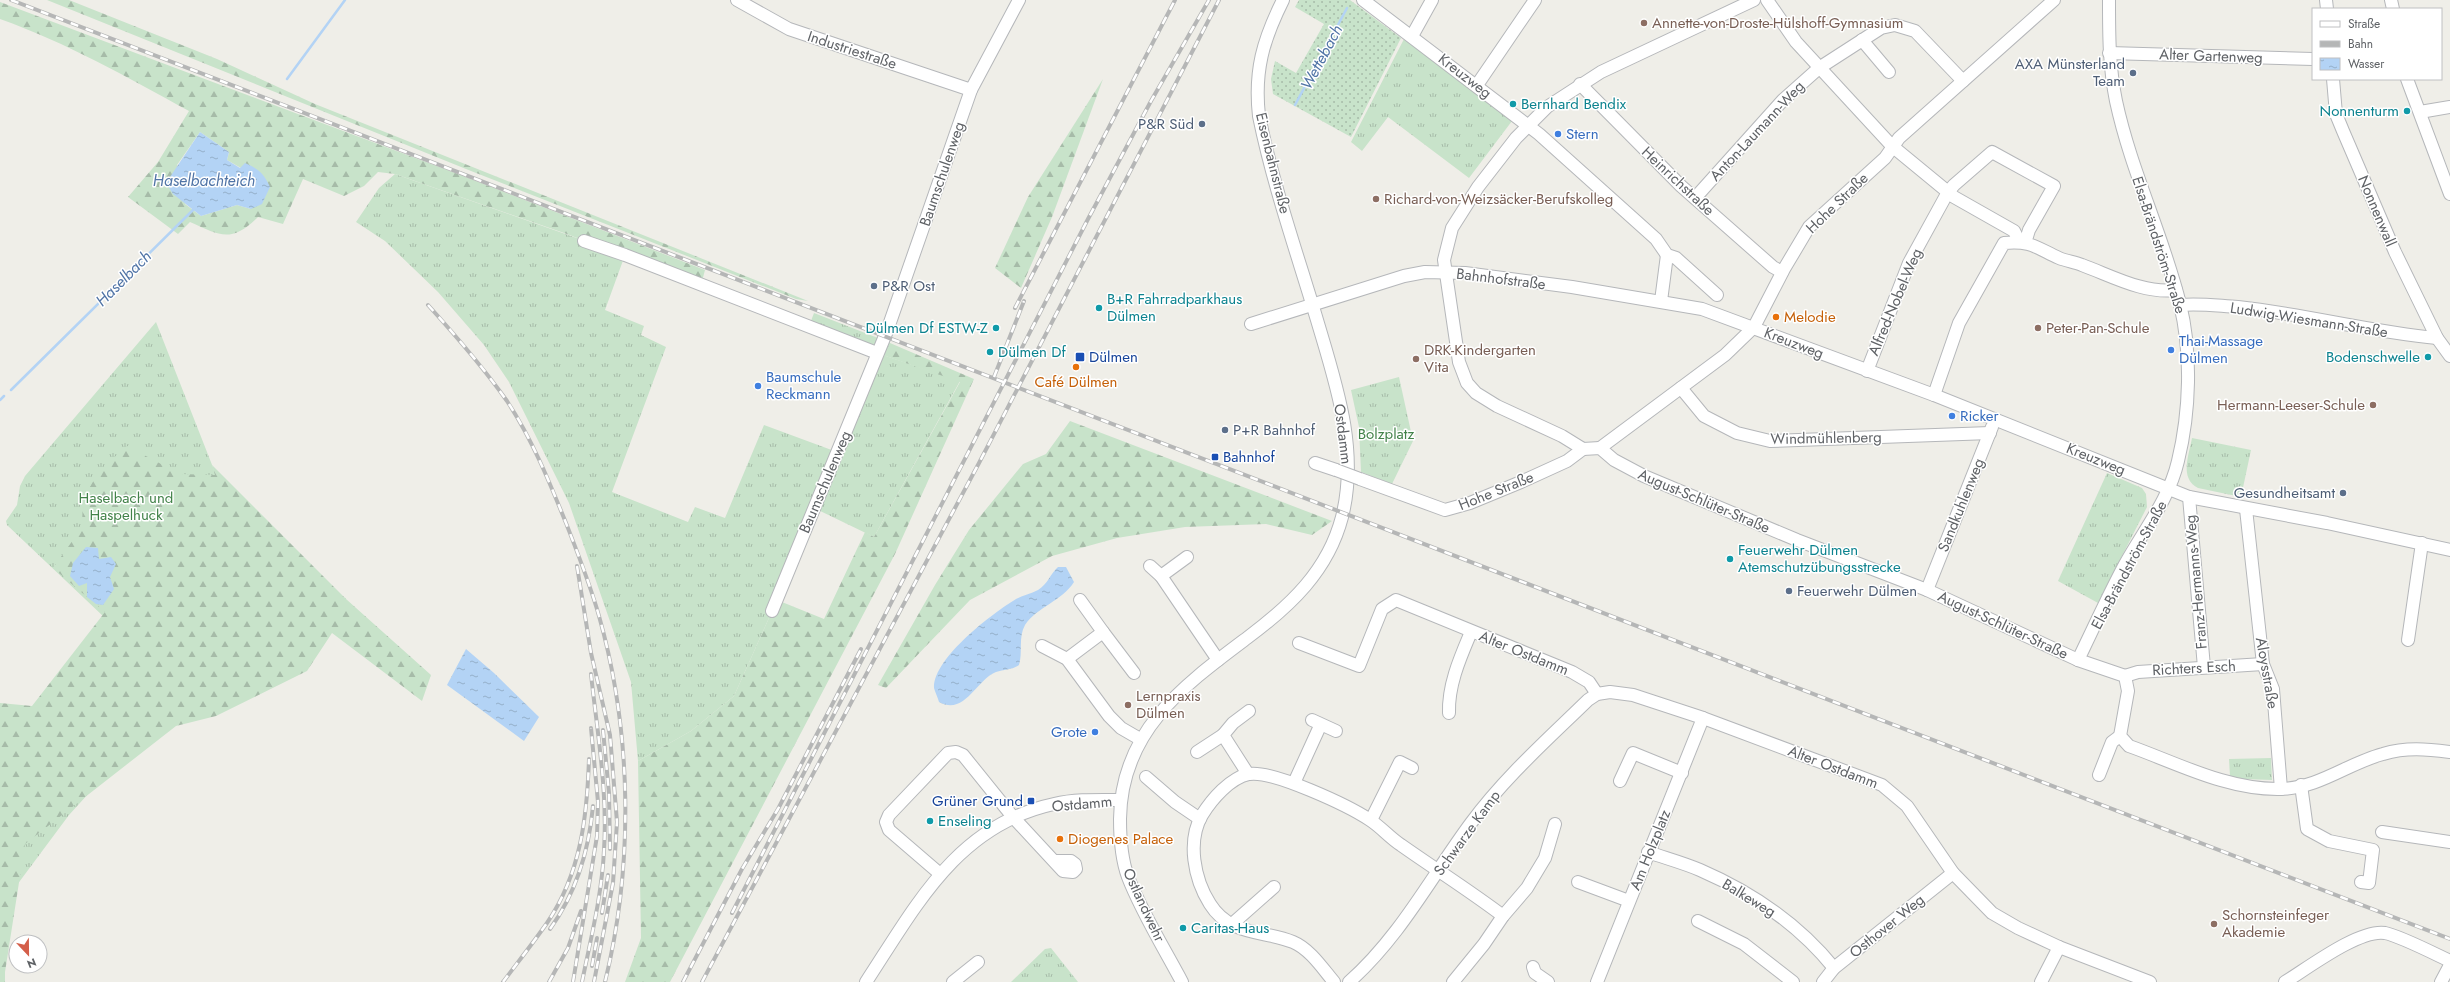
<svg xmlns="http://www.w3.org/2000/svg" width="2450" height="982" viewBox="0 0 2450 982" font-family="Jost,sans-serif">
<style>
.grass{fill:url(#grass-tufts)}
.forest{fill:url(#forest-firs);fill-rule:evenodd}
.garden{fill:url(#garden-dots)}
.water{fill:url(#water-ripples)}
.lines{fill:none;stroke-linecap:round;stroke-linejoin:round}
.stream{stroke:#b3d3f5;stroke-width:2.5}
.minor-casing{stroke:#b5b7ba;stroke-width:14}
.minor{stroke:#fff;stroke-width:12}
.rail-casing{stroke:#b5b6b6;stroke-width:4}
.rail{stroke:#fff;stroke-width:2.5;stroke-dasharray:8;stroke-linecap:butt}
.minor-bridge-casing{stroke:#b5b7ba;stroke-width:14;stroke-linecap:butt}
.minor-bridge{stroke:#fff;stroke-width:12}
.education-dot{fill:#8d6e63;stroke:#fff;stroke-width:1.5}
.service-dot{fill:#5c6f8a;stroke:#fff;stroke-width:1.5}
.culture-dot{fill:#0f9aa8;stroke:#fff;stroke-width:1.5}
.shop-dot{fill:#3f7fe0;stroke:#fff;stroke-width:1.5}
.food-dot{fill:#e8710a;stroke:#fff;stroke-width:1.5}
.transit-dot{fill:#1a4fb4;stroke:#fff;stroke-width:1.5}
.labels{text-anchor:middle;stroke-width:3;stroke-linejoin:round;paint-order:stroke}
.education-label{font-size:15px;fill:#785e54;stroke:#fff;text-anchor:start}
.street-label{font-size:15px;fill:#5f6266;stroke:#fff}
.service-label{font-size:15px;fill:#4e5e75;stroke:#fff;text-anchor:end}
.culture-label{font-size:15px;fill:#0d838f;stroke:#fff;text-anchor:start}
.shop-label{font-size:15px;fill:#366cbe;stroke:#fff;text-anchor:start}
.food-label{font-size:15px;fill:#c56008;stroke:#fff;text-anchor:start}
.transit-label{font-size:15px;fill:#164399;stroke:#fff;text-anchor:start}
.park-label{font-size:15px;fill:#428249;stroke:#fff}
.water-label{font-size:16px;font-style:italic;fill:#5074a6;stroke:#fff}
</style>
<defs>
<pattern id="grass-tufts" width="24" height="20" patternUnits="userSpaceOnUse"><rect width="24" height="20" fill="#c8e3ca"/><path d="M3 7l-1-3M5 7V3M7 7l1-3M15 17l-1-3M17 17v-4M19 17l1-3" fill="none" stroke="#a6bba8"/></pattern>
<pattern id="forest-firs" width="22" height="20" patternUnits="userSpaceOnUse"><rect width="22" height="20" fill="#c8e3ca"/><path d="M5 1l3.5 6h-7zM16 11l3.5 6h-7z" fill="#a6bba8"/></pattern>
<pattern id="garden-dots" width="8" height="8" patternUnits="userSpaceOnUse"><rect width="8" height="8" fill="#c8e3ca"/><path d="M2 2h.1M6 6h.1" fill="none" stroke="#a6bba8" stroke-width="1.8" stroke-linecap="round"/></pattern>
<pattern id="water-ripples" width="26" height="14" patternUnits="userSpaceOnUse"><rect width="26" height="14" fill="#b3d3f5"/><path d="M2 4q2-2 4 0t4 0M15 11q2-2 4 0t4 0" fill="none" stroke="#95afca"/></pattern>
</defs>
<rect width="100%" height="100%" fill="#efeee8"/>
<!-- grass -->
<g class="grass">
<polygon points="1404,39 1512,121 1469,178 1388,117 1362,151 1351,142"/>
<polygon points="395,174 625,255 605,310 644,326 641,335 666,347 612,492 688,522 695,507 725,518 764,425 837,452 877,353 809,326 814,313 883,340 877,353 960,381 874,537 814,508 777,600 734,696 691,731 638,761 631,682 569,503 509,382 484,345 438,292 385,241 356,222 379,188"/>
<polygon points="156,322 216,475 339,597 346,598 346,602 180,693 69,815 8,897 0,748 104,617 7,525 6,521 17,505 20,486 25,476"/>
<polygon points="1399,377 1413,441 1392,484 1361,472 1359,427 1351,390"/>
<path d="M2192 438 2251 450 2241 497 2198 488C2179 478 2189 455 2192 438Z"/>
<polygon points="2107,473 2142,488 2146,494 2147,507 2098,603 2058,581"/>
<polygon points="2271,758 2272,780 2243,779 2230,776 2229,759"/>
<polygon points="1051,948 1078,982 1011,982 1045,949"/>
</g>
<!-- forest -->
<g class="forest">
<polygon points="47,0 69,0 217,59 315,104 808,301 796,299 471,171"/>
<path d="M0 2 458 174 705 270 701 285 564 233 395 174 378 172 364 186 344 196 303 179 283 224 258 217C231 243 221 236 190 222L178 234 128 197 158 162 189 111C127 77 67 43 0 19ZM200 132 229 152 227 160 241 168 251 209 237 205 201 216 185 204 177 165Z"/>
<polygon points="1103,79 1052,217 1021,288 995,268 1028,197"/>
<polygon points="883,340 974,379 895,554 670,982 625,982 641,938 638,761 691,731 734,696 777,600 824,619 865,532 874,537 960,382 877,353"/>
<polygon points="1070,421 1332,521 1312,535 1266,524 1185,527 1117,538 1052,556 970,600 886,688 878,685 935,585 969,530 1023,464 1046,454"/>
<path d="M127 446 180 474 215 475 212 465 346 599 431 675 422 701 332 633 307 671 216 716 176 726 25 844 5 972V982H0V703L32 706 105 612 96 604 103 605 114 589C112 578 98 559 100 551L93 547H86L73 563 82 584 84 582 88 584 87 597 53 568 83 526C78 490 102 468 127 446Z"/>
</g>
<!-- garden -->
<polygon class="garden" points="1299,0 1350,0 1401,38 1351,137 1273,94 1271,79 1275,61 1296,73 1324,24 1295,7"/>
<!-- water -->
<g class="water">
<path d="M200 132 229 152 227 160 240 168 245 163C259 169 264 174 270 187L262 204 251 209 237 205 201 216 173 194 166 183Z"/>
<polygon points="86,547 98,548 99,559 111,557 116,564 110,577 114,589 103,605 96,604 87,597 87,583 79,586 70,576 73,563"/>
<path d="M1058 567H1066L1074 582C1062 601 1037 607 1025 625 1018 637 1023 653 1019 665 1012 670 1004 669 996 672 976 680 965 716 939 702 938 698 935 692 934 688 933 658 993 613 1016 599 1023 595 1031 594 1038 590 1048 584 1050 574 1058 567Z"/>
<polygon points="466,649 494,673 539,717 524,741 447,685"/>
</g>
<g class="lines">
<!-- stream -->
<g class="stream">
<polyline points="287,79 345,0"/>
<polyline points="1295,105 1347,8"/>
<polyline points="11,390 194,209"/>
<polyline points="0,400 4,396"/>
</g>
<!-- minor casing -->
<g class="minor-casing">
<g id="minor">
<polyline points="737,0 789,29 971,90"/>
<polyline points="1363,0 1539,134 1656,239 1667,255 1676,258 1717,295"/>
<path d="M1754 0 1601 72 1547 107 1516 138 1478 187 1452 228 1444 260 1459 362 1467 383 1476 393 1497 406 1562 436 1583 449 1600 448 1614 460 1644 476 1797 540 1927 590 2078 660 2125 676 2128 691 2120 736 2129 746C2177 763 2227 790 2280 789 2320 788 2348 763 2383 754 2406 747 2427 749 2450 752"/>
<polyline points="1767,0 1796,42 1892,146 1954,197 2014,231 2019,241"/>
<polyline points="2326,0 2327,9"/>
<polyline points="2391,0 2393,9"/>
<polyline points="1412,36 1432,0"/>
<polyline points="1862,40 1889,72"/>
<polyline points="2109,53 2313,59"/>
<polyline points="2333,79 2336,114 2343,131 2395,252 2437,338 2450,356"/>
<polyline points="2407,79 2450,194"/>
<polyline points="1580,84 1681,186 1773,267 1782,272"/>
<polyline points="1477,85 1535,0"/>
<polyline points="2420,112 2450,107"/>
<polyline points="1695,198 1783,100 1819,68 1881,28 1895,25 1915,31 1963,81"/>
<polyline points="584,241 625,255 877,353"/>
<polyline points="1661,301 1667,255"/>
<path d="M2180 305C2200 303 2219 306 2238 307 2305 314 2370 332 2437 338"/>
<polyline points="1251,324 1404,276 1425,272 1465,273 1572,287 1702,309 1934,395 2189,497 2327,523 2450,550"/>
<polyline points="1867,371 1909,263 1948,192 1954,185 1992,152 2054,186 2029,230 2025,243"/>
<polyline points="1681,388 1704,416 1737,433 1770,441 1990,433"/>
<path d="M1934 395 1959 323 2004 243C2030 240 2037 248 2059 258 2066 261 2075 262 2082 265 2112 276 2144 294 2176 290"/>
<polyline points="1600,448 1725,355 1754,327 1784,269 1809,227 1885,158 1899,138 2054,0"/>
<polyline points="1315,463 1336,470"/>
<polyline points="1360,479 1445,510 1470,503 1521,482 1567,461 1583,449"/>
<polyline points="2189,497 2204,667"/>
<polyline points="2246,509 2263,664 2273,689 2281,789"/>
<polyline points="1187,557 1161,576 1218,660"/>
<polyline points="1150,566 1161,576"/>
<polyline points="1927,590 1992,427"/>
<polyline points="772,611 887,331 971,90 1019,0"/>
<polyline points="1103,632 1134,673"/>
<polyline points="2408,640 2422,543"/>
<polyline points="1299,643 1359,666 1382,609 1396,600 1572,672 1589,682 1597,694"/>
<polyline points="1042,646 1067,659 1109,716 1121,728 1140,739"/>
<polyline points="1067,659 1103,632 1080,600"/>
<path d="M2078 660C2093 629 2108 596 2124 566 2143 531 2169 500 2178 461 2190 412 2192 353 2180 304 2163 235 2131 171 2116 101 2109 67 2109 34 2109 0"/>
<polyline points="2125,676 2138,672 2263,664"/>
<path d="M1449 713C1448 685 1460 658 1471 632"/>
<polyline points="1312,720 1336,731"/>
<polyline points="1197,752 1223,735"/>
<polyline points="1248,774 1223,735 1233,723 1249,711"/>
<polyline points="2099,775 2112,742 2120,736"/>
<polyline points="1146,777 1175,802 1200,819"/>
<polyline points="1620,781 1633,753 1682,773"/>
<polyline points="1294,783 1320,726"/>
<polyline points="2301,785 2307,829 2329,841 2373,850 2369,883 2361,882"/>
<polyline points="1371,820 1400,762 1412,768"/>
<polyline points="2382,832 2450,842"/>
<path d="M1648 852C1665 858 1684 863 1700 870 1751 892 1799 925 1834 968"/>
<polyline points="939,873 889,830 886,822 889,815 948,753 956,752 963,755 1013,817 1063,871 1073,872 1076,869 1075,864 1071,861 1054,861"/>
<polyline points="1578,882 1629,901"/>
<polyline points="1698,921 1744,944 1793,982"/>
<polyline points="1231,925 1274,887"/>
<polyline points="1533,967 1535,973 1548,982"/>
<path d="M866 982C916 906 957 825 1054 804 1076 799 1098 800 1121 800"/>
<polyline points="953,982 978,962"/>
<path d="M1182 982C1164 948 1142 913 1128 877 1121 858 1120 839 1120 819 1121 731 1183 686 1247 638 1290 606 1328 571 1342 517 1359 450 1336 384 1317 320 1297 253 1273 185 1259 116 1254 71 1263 40 1283 0"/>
<path d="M1334 982C1323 969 1310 949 1293 942 1263 930 1230 936 1210 904 1194 879 1187 841 1202 815 1212 799 1230 778 1249 774 1273 770 1349 806 1370 820 1381 827 1390 838 1401 845 1435 869 1470 891 1503 916"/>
<path d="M1349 982C1400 937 1431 877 1471 823 1505 777 1547 740 1588 700L1597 694 1610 692 1633 695 1703 718 1882 785 1907 806 1953 873 1992 913 2018 928 2059 947 2150 982"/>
<polyline points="1453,982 1484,944 1503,916 1527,888 1545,858 1555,824"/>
<polyline points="1597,982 1703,718"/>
<polyline points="1823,982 1834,968 1953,873"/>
<polyline points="2041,982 2059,947"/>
<path d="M2285 982C2308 968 2359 929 2385 933 2400 936 2435 954 2450 961"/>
<polyline points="2441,982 2450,965"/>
</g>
</g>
<!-- minor -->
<use href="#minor" class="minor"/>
<!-- rail casing -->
<g class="rail-casing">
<g id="rail">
<polyline points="11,0 2450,939"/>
<path d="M428 305C456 336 483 367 507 401 532 439 549 481 566 523 578 554 590 584 599 616 632 733 634 864 605 982"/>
<polyline points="1015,308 1175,0"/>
<polyline points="994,377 1024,301"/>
<polyline points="577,566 591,653 610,735 617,822 613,883 594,982"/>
<polyline points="603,730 609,793 610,849"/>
<polyline points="602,913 608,875"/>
<polyline points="732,913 1088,219 1151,101 1209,0"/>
<path d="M550 929C576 893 589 850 593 806"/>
<polyline points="592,966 597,938"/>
<path d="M503 982C518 962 533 943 547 923 581 873 587 817 589 759"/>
<polyline points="549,982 568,948 581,911"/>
<polyline points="573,982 597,836 598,802 591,728"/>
<path d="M582 982C591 938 602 894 604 850 608 792 597 731 591 674"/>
<polyline points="683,982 742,869 778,809 861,649"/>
<polyline points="702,982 979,463 1219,0"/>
</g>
</g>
<!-- rail -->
<use href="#rail" class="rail"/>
<!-- minor-bridge casing -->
<g class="minor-bridge-casing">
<polyline id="minor-bridge" points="1336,470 1360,479"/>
</g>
<!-- minor-bridge -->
<use href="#minor-bridge" class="minor-bridge"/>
</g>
<!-- markers -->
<g class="education-dot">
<circle cx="1644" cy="23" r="4"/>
<circle cx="1376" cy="199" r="4"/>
<circle cx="2038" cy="328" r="4"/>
<circle cx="1416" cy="359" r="4"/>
<circle cx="2373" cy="405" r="4"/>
<circle cx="1128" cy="705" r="4"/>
<circle cx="2214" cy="924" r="4"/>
</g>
<g class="service-dot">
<circle cx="2133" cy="73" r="4"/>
<circle cx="1202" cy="124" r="4"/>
<circle cx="874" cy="286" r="4"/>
<circle cx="1225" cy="430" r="4"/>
<circle cx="2343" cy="493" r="4"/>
<circle cx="1789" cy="591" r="4"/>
</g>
<g class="culture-dot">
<circle cx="1513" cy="104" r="4"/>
<circle cx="2407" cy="111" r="4"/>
<circle cx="1099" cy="308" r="4"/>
<circle cx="996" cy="328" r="4"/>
<circle cx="990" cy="352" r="4"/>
<circle cx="2428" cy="357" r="4"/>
<circle cx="1730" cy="559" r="4"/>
<circle cx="930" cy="821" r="4"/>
<circle cx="1183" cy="928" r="4"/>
</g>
<g class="shop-dot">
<circle cx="1558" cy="134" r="4"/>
<circle cx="2171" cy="350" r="4"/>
<circle cx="758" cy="386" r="4"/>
<circle cx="1952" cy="416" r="4"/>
<circle cx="1095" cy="732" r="4"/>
</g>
<g class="food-dot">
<circle cx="1776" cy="317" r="4"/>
<circle cx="1076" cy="367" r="4"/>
<circle cx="1060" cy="839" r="4"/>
</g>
<g class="transit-dot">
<rect x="1075" y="352" width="10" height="10" rx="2"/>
<rect x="1211" y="453" width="8" height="8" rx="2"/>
<rect x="1027" y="797" width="8" height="8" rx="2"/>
</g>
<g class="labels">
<!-- education labels -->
<g class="education-label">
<text x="1652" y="28">Annette-von-Droste-Hülshoff-Gymnasium</text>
<text x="1384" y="204">Richard-von-Weizsäcker-Berufskolleg</text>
<text x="2046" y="333">Peter-Pan-Schule</text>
<text x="1424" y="355">DRK-Kindergarten<tspan x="1424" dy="17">Vita</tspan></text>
<text x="2365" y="410" text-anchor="end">Hermann-Leeser-Schule</text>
<text x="1136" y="701">Lernpraxis<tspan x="1136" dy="17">Dülmen</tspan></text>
<text x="2222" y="920">Schornsteinfeger<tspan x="2222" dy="17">Akademie</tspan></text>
</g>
<!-- street labels -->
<g class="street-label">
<text transform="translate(852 50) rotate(18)" y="5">Industriestraße</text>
<text transform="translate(2211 56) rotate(2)" y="5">Alter Gartenweg</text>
<text transform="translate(1465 76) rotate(38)" y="5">Kreuzweg</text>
<text transform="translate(1757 131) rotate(-47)" y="5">Anton-Laumann-Weg</text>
<text transform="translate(1273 163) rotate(76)" y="5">Eisenbahnstraße</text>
<text transform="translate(942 174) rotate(-71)" y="5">Baumschulenweg</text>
<text transform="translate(1678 181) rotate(43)" y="5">Heinrichstraße</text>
<text transform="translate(1837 203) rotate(-44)" y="5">Hohe Straße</text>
<text transform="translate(2377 211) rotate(67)" y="5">Nonnenwall</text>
<text transform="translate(2159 245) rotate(72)" y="5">Elsa-Brändström-Straße</text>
<text transform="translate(1501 279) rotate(7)" y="5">Bahnhofstraße</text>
<text transform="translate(1895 302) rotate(-67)" y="5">Alfred-Nobel-Weg</text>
<text transform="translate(2309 320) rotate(9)" y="5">Ludwig-Wiesmann-Straße</text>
<text transform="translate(1794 343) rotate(21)" y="5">Kreuzweg</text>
<text transform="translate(1343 434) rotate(83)" y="5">Ostdamm</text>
<text transform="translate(1826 438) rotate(-1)" y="5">Windmühlenberg</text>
<text transform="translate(2096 459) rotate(22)" y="5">Kreuzweg</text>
<text transform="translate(825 482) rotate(-67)" y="5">Baumschulenweg</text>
<text transform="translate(1496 491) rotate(-22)" y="5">Hohe Straße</text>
<text transform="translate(1704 501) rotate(23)" y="5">August-Schlüter-Straße</text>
<text transform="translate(1961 505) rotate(-68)" y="5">Sandkuhlenweg</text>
<text transform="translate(2129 565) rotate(-62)" y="5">Elsa-Brändström-Straße</text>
<text transform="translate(2196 582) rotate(-95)" y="5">Franz-Hermanns-Weg</text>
<text transform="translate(2003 625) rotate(25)" y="5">August-Schlüter-Straße</text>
<text transform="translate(1524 653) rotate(22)" y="5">Alter Ostdamm</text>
<text transform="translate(2194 668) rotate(-3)" y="5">Richters Esch</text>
<text transform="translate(2267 673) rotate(80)" y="5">Aloysstraße</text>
<text transform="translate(1833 767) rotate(21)" y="5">Alter Ostdamm</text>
<text transform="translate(1082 804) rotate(-5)" y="5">Ostdamm</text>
<text transform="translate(1467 833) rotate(-54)" y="5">Schwarze Kamp</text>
<text transform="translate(1650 850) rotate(-68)" y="5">Am Holzplatz</text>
<text transform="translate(1749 898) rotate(31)" y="5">Balkeweg</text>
<text transform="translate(1144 905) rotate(65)" y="5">Ostlandwehr</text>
<text transform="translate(1887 926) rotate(-39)" y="5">Osthover Weg</text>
</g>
<!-- service labels -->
<g class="service-label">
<text x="2125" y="69">AXA Münsterland<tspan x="2125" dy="17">Team</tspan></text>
<text x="1194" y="129">P&amp;R Süd</text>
<text x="882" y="291" text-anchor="start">P&amp;R Ost</text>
<text x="1233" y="435" text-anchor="start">P+R Bahnhof</text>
<text x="2335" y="498">Gesundheitsamt</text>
<text x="1797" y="596" text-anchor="start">Feuerwehr Dülmen</text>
</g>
<!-- culture labels -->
<g class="culture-label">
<text x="1521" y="109">Bernhard Bendix</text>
<text x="2399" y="116" text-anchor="end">Nonnenturm</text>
<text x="1107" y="304">B+R Fahrradparkhaus<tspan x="1107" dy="17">Dülmen</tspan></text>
<text x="988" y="333" text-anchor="end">Dülmen Df ESTW-Z</text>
<text x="998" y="357">Dülmen Df</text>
<text x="2420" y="362" text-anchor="end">Bodenschwelle</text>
<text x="1738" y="555">Feuerwehr Dülmen<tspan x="1738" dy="17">Atemschutzübungsstrecke</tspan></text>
<text x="938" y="826">Enseling</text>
<text x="1191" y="933">Caritas-Haus</text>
</g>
<!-- shop labels -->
<g class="shop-label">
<text x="1566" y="139">Stern</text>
<text x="2179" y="346">Thai-Massage<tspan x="2179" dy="17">Dülmen</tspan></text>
<text x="766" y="382">Baumschule<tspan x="766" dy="17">Reckmann</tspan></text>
<text x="1960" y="421">Ricker</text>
<text x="1087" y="737" text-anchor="end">Grote</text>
</g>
<!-- food labels -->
<g class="food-label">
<text x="1784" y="322">Melodie</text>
<text x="1076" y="387" text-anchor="middle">Café Dülmen</text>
<text x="1068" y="844">Diogenes Palace</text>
</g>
<!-- transit labels -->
<g class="transit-label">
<text x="1089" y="362">Dülmen</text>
<text x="1223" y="462">Bahnhof</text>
<text x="1023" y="806" text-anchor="end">Grüner Grund</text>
</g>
<!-- park labels -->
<g class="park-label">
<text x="1386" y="439">Bolzplatz</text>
<text x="126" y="503">Haselbach und<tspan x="126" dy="17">Haspelhuck</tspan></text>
</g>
<!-- water labels -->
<g class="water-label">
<text transform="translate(1321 57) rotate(-62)" y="6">Wettebach</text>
<text x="204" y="186">Haselbachteich</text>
<text transform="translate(123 278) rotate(-45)" y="6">Haselbach</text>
</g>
</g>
<!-- legend -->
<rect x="2312" y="8" width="130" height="72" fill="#ffffff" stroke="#bfc0c2"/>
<rect x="2320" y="21" width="20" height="6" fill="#ffffff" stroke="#bfc0c2"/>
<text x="2348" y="28" font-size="12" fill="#5f6266">Straße</text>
<rect x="2320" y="41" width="20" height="6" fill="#b5b6b6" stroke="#bfc0c2"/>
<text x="2348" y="48" font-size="12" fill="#5f6266">Bahn</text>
<rect x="2320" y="58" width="20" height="12" fill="url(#water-ripples)" stroke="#bfc0c2"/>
<text x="2348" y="68" font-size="12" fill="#5f6266">Wasser</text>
<!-- north arrow -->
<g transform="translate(28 954) rotate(158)"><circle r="19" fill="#ffffff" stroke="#bfc0c2"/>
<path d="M0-3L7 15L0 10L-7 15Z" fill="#d45e49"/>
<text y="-6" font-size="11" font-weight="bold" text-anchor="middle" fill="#5f6266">N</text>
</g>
</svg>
